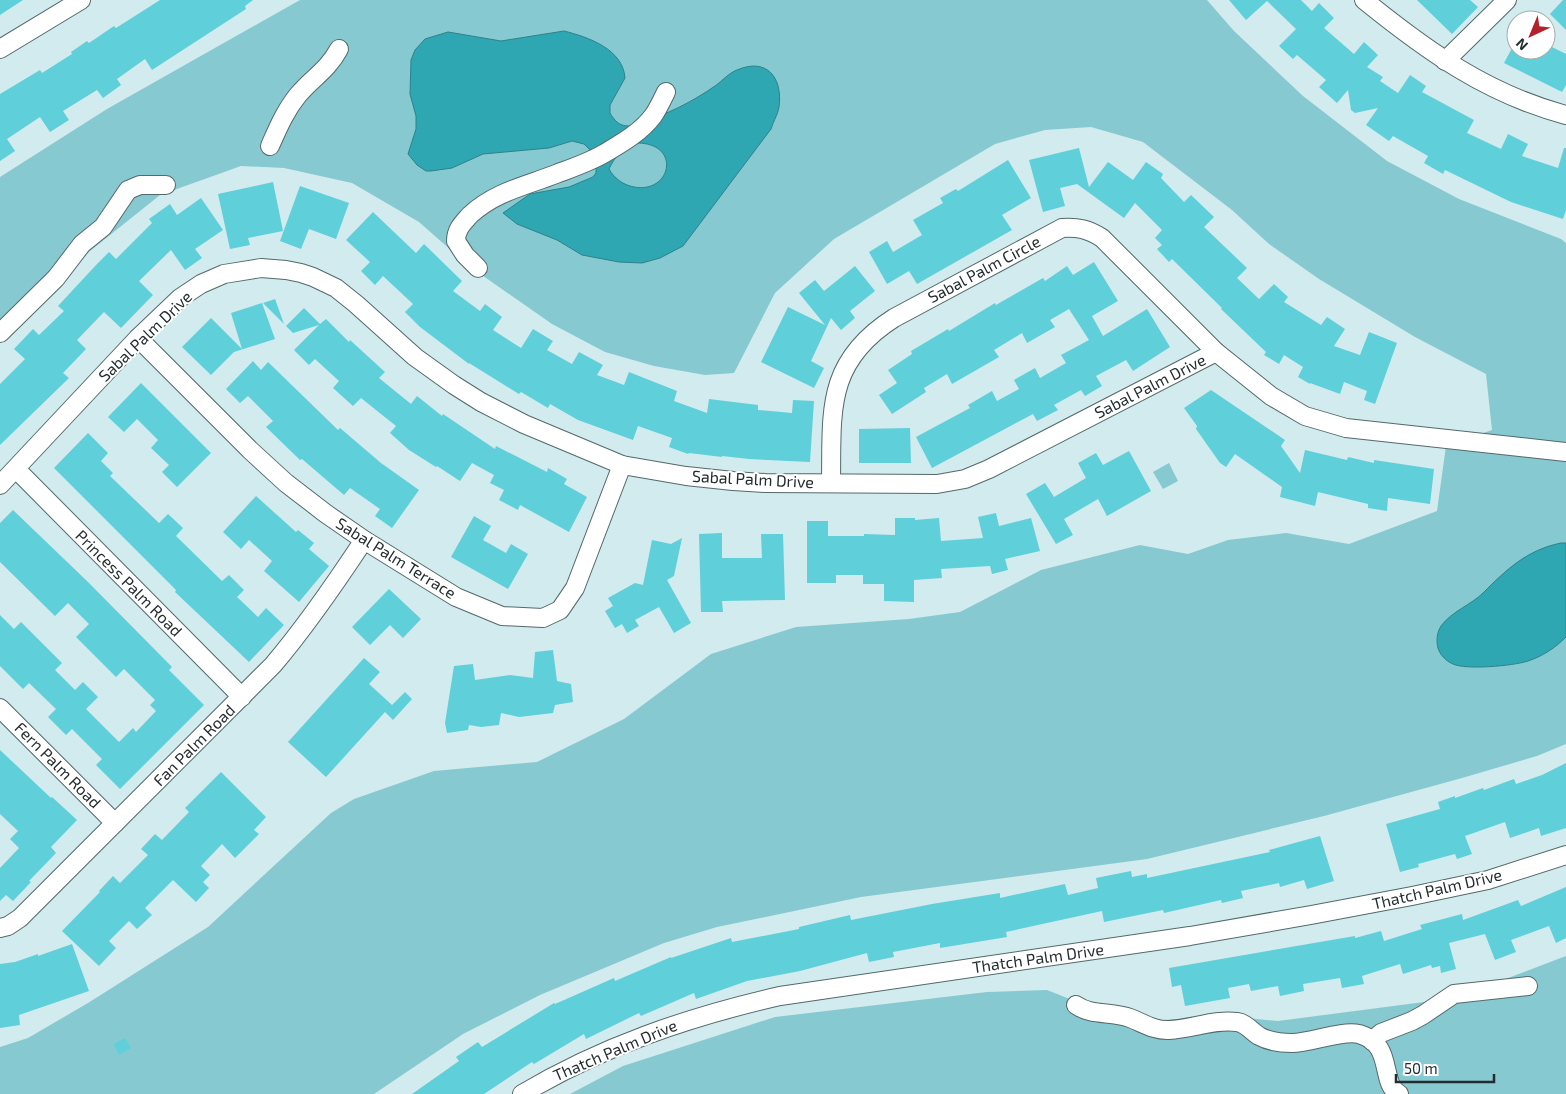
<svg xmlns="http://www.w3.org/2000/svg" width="1566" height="1094" viewBox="0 0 1566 1094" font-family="'Exo 2',sans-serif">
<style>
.green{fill:#86c9d0}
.water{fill:#2fa7b2;stroke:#2c828a;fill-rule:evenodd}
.building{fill:#5fcfda}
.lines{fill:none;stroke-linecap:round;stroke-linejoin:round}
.minor-casing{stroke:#53696b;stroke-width:20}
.minor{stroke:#fff;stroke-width:18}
.labels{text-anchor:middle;stroke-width:4;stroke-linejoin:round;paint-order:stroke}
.street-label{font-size:16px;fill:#242d2e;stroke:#fff}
</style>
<rect width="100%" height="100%" fill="#d2ebee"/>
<!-- green -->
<g class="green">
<polygon points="300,0 1207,0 1234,31 1303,96 1387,161 1459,199 1561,239 1566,243 1566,744 1537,756 1462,778 1324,816 1147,859 861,897 717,927 664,943 540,995 463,1034 374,1094 0,1094 0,1047 28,1038 88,1003 208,927 331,813 354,799 434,771 537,762 624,719 711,654 796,627 909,619 960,612 1041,570 1140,545 1188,554 1228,540 1286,533 1349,544 1437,511 1446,446 1492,430 1486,374 1415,337 1319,279 1269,244 1232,210 1143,142 1091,127 1045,130 995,144 834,239 775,293 734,373 705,375 654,366 605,352 552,324 469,266 419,222 352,183 284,168 241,166 160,195 90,251 0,340 0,177 107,109"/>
<polygon points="1169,463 1178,481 1163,489 1153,472"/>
<polygon points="1566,956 1566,1094 570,1094 623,1066 775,1017 987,992 1047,990 1085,1005 1163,1020 1225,1016 1278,1021 1455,998"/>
</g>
<!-- water -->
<g class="water">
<path d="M564 31C588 37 623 49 625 78L610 105V113C614 120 619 126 628 126 631 126 636 123 639 123 666 115 692 102 715 86 722 81 729 73 737 70 767 57 783 78 779 107 778 114 773 122 771 129L683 246 660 258 642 263 619 262 582 255 557 240 517 224 503 213 530 194 569 187 593 177 596 173V161L591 151 584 144 572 141 549 148 483 154 452 168 431 171H426L417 165 408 154 416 129V116L410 94 411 60 415 50 425 39 448 32 501 41ZM638 143C682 144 671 194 634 187 623 185 614 178 609 169 615 156 624 146 638 143Z"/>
<path d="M1561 543H1566V637C1555 648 1543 656 1528 661 1513 666 1466 670 1453 664 1446 661 1440 655 1438 648 1436 641 1437 632 1441 626 1452 611 1471 605 1483 593 1507 569 1527 550 1561 543Z"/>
</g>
<!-- building -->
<g class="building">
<polygon points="0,0 23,0 0,15"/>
<polygon points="160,0 253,0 245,6 246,9 152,70 145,59 117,79 121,85 103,98 97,90 63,111 69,120 50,132 40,117 7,139 15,151 0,161 0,94 40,70 42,73 72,54 71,52 87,41 89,43 114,26 116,28"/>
<polygon points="1229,0 1301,0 1312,11 1319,3 1334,18 1324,28 1354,54 1364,42 1378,55 1367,67 1383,77 1380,81 1398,93 1410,75 1426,86 1422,92 1474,120 1467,133 1501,149 1508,134 1528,144 1522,156 1558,168 1564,148 1566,148 1566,210 1563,219 1511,202 1445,170 1443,174 1424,163 1428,156 1393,136 1389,141 1366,125 1378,108 1355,113 1351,110 1348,90 1337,103 1319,87 1326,80 1297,55 1293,59 1279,46 1296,29 1267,1 1246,20"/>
<polygon points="1417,0 1470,0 1478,7 1452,34"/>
<polygon points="1563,0 1566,0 1566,30 1550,14"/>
<polygon points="1546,44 1566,54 1566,85 1562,92 1504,63 1511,50 1546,50"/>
<polygon points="1079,148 1089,187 1108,162 1133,180 1146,162 1163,174 1161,178 1184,202 1191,195 1214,217 1204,227 1247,268 1237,278 1259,299 1274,284 1288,297 1284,302 1321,325 1327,317 1345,329 1334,346 1360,355 1369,332 1397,343 1375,404 1364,400 1367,391 1344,382 1340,394 1310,383 1310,384 1298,377 1303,367 1284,355 1279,364 1264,355 1266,352 1221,309 1222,308 1172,259 1169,262 1157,249 1162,245 1155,238 1162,230 1135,203 1124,218 1077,184 1060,188 1065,206 1043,212 1029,160"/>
<polygon points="1008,160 1031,198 1002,215 1012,230 917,284 909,271 887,284 869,252 887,241 893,252 922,235 913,220 943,203 940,198 956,189 958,191"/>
<polygon points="273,182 283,231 248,238 250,245 230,249 218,194"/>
<polygon points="300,186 349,203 336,239 309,229 301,249 280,241"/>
<polygon points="201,198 223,230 195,249 202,258 185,270 171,250 139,281 153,295 121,328 104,312 77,340 86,349 63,373 69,378 0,445 0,384 25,359 14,349 33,329 39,335 64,311 58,306 97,264 109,252 116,259 152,223 149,219 170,204 177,215"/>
<polygon points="373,212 416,253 424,244 462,281 453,291 480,311 485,304 502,317 493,330 521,348 533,329 553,341 547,350 572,364 579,352 603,365 597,375 624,385 629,372 677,391 674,401 707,413 709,399 758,405 758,410 792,413 793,400 814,401 810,462 749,459 722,456 722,457 689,453 688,454 669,447 672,438 638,426 633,440 578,420 550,404 548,408 521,392 519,394 469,363 469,364 420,327 405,312 413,304 383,276 375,285 361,271 370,262 346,240"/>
<polygon points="1094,262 1118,301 1092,316 1103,336 1147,309 1170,347 1133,371 1126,360 1096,376 1102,386 1085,396 1081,390 1054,405 1058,410 1037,421 1033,414 932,468 916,437 970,408 968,405 992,391 997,401 1019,389 1014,380 1035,368 1040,378 1066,363 1061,355 1089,340 1069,309 1050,320 1055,327 1027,343 1022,333 994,350 999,357 952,384 947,374 924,388 926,392 892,414 879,395 897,383 888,370 912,354 911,351 948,329 949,331 995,303 996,305 1043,278 1045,281 1067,266 1073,275"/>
<polygon points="855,266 875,291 850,311 855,318 841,330 831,318 811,361 824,368 814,388 761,362 788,307 825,325 799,293 815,280 824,291"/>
<polygon points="275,299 284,324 263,303"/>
<polygon points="262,303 275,339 234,352 211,375 182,347 211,318 242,349 231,313"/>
<polygon points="304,308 320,324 326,319 349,342 350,340 385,372 379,378 411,404 417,396 442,416 443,414 495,449 496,446 547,472 548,468 567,479 564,484 587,497 569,532 520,505 518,510 499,500 504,490 490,483 494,475 472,463 460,481 437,466 436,467 409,450 390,433 396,426 361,398 353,406 333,388 339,381 315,359 309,365 294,350 319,325 293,333 286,326"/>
<polygon points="253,361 261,370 268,362 338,430 340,428 381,463 419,490 392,528 375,516 380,509 350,488 344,495 302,459 300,460 266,427 273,421 248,396 240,403 226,389"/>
<polygon points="141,383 211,453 177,487 162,472 169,465 151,448 158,440 137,419 124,432 108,417"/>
<polygon points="1211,390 1285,440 1281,446 1300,473 1305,450 1347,460 1348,457 1374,463 1374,460 1434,469 1430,504 1388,498 1387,511 1368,508 1368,504 1318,492 1315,506 1280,497 1282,487 1235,454 1226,467 1220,463 1196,429 1197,426 1184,408"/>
<polygon points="910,428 911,463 859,463 859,429"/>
<polygon points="88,433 108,453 101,461 113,473 110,476 159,523 168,514 183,528 176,536 222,581 229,575 244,590 237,597 258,617 266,608 284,625 249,662 175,592 176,590 54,468"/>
<polygon points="1129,451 1151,491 1107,516 1098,499 1064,519 1073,535 1056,544 1026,494 1045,483 1054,497 1086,478 1078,463 1096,453 1103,465"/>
<polygon points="256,496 296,532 298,530 314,543 309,549 329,566 299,602 264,571 272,561 249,540 241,549 223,532"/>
<polygon points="13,510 88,582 172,667 169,670 204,705 120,789 96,765 102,759 72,729 66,735 48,717 56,709 29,683 23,689 0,666 0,615 14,629 21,622 62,663 55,670 75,690 83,682 98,697 86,709 119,742 133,728 136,732 156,711 150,705 155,700 124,669 116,677 76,637 89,624 68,603 55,616 0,562 0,523"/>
<polygon points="996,513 999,526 1031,518 1040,551 1005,559 1008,570 992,574 990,566 941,569 942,578 914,580 914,602 884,601 884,584 863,584 863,575 836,575 836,583 807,583 807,521 828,521 828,536 864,536 864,534 895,535 895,518 915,518 915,520 939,518 941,541 983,538 978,517"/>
<polygon points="474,516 491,526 483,540 506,553 511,544 528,554 508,589 451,557"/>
<polygon points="722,533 722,558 762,558 761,534 783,534 785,600 722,601 723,612 701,612 699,534"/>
<polygon points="682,538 674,576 667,580 691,623 674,633 659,607 635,620 639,626 627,633 622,624 615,628 605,611 613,606 608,598 635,583 643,585 652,540 671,544"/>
<polygon points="389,589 421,619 403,638 390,625 370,645 352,627"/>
<polygon points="553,650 557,681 571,684 573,702 555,705 553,713 519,717 501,713 499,725 481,727 469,725 468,730 447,733 445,723 454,666 473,664 475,680 510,675 533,678 535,652"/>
<polygon points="364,658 380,672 369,684 392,705 405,692 412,699 393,720 385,712 326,777 288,742"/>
<polygon points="0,750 51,798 52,797 77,820 51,847 56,853 29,881 31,882 13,901 6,895 0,901 0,868 19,848 10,839 18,831 0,814"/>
<polygon points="1566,763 1566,828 1541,836 1539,828 1510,838 1505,822 1465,836 1472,854 1457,859 1455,854 1418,864 1419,867 1400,872 1386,824 1440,809 1438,802 1455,796 1455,798 1483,788 1484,790 1514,779 1516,784 1542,775"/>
<polygon points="221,772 266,817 254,830 259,834 235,858 222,844 201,866 210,875 203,882 209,888 196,902 173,880 145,908 152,915 137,929 129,921 109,941 116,948 99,966 62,931 100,892 99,891 113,876 120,883 148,855 141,849 155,834 162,840 189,812 185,808"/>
<polygon points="1320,836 1334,881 1307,889 1304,880 1280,887 1279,883 1241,891 1243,898 1222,903 1221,900 1164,913 1163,910 1104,922 1102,911 1006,932 1007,937 940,948 940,943 893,952 894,957 869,962 867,953 800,971 747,981 696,999 694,993 641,1016 639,1013 586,1039 584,1034 534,1064 532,1062 484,1094 412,1094 459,1061 456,1057 478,1042 482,1047 554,1003 555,1004 614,978 615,981 671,957 671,958 731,938 732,942 799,929 799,927 850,915 851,920 932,904 1000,893 1000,898 1065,884 1068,895 1098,888 1096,878 1131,871 1132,877 1147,874 1147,878 1270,852 1269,850"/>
<polygon points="1566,887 1566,938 1556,943 1549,926 1511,940 1516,952 1495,960 1485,934 1449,943 1456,969 1441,973 1440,966 1432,968 1431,965 1403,974 1400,964 1362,976 1364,984 1342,988 1340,978 1303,984 1304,991 1280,996 1278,986 1251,991 1249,984 1228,988 1230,998 1185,1006 1181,985 1172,987 1169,968 1355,936 1355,938 1381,931 1384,941 1422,929 1420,925 1462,914 1463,920 1518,900 1521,906"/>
<polygon points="72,944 89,991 19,1015 20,1025 0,1028 0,964 15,962 38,954 38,956"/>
<polygon points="125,1038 131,1048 119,1055 114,1044"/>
</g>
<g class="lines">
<!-- minor casing -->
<g class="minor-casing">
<g id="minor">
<path d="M1364 0C1427 51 1487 94 1566 115"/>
<polyline points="0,49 81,0"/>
<polyline points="1445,61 1507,0"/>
<path d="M270 146C278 128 285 111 298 95 313 77 327 71 339 49"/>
<path d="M478 268 465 255 456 241C456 229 463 223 470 215 495 192 525 186 556 174 572 168 590 162 605 153 622 143 641 132 653 116 658 109 662 100 666 92"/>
<polyline points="0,333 56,278 82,244 103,227 128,190 140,185 166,185"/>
<polyline points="138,338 250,450 286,483 325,513 364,540 456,597 502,616 543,618 560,610 575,588 622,465"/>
<polyline points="16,469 242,697"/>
<path d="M831 483C832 411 825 362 894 318L1062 228C1078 227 1088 229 1102 238L1216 352 1271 396 1305 416 1346 428 1566 452"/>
<polyline points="0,485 138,338 180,298 201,284 224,274 261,268 286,270 301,273 313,277 336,288 356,304 415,357 454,385 481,402 524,424 622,465 686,476 733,481 765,483 937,484 965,479 989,469 1216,352"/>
<polyline points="0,708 115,823"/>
<path d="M0 928 8 926 20 918 273 665C307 625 335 584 364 540"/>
<path d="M1076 1005C1091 1016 1112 1011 1130 1018 1143 1023 1155 1031 1169 1030 1192 1029 1214 1019 1237 1022 1246 1023 1251 1031 1259 1036 1268 1041 1281 1043 1292 1043 1311 1043 1341 1030 1359 1034 1395 1044 1379 1083 1399 1094"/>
<polyline points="1372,1041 1381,1033 1412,1021 1423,1015 1454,994 1528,986"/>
<path d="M522 1094C603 1046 688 1017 780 996L1190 936 1311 915 1412 896 1488 880 1566 855"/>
</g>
</g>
<!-- minor -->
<use href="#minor" class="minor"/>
</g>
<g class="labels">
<!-- street labels -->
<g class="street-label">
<text transform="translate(984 269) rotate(-28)" y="6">Sabal Palm Circle</text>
<text transform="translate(145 336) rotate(-44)" y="6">Sabal Palm Drive</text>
<text transform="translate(1150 386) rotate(-27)" y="6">Sabal Palm Drive</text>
<text transform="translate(753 479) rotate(3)" y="6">Sabal Palm Drive</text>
<text transform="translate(396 558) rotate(32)" y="6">Sabal Palm Terrace</text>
<text transform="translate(129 583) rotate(45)" y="6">Princess Palm Road</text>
<text transform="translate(194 745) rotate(-45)" y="6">Fan Palm Road</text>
<text transform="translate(58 765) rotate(45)" y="6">Fern Palm Road</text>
<text transform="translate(1437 889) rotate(-13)" y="6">Thatch Palm Drive</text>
<text transform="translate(1038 958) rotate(-8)" y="6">Thatch Palm Drive</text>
<text transform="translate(615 1050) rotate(-23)" y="6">Thatch Palm Drive</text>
</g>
</g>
<!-- north arrow -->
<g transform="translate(1531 35) rotate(224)"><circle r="24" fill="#ffffff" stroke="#a7abab"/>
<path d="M0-4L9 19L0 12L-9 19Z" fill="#b3222b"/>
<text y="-8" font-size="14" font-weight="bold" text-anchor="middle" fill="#242d2e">N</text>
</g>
<!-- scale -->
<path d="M1396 1074v8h98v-8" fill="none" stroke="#242d2e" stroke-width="2.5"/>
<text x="1404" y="1074" font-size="15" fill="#242d2e" stroke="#ffffff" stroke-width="4" paint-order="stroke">50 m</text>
</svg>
